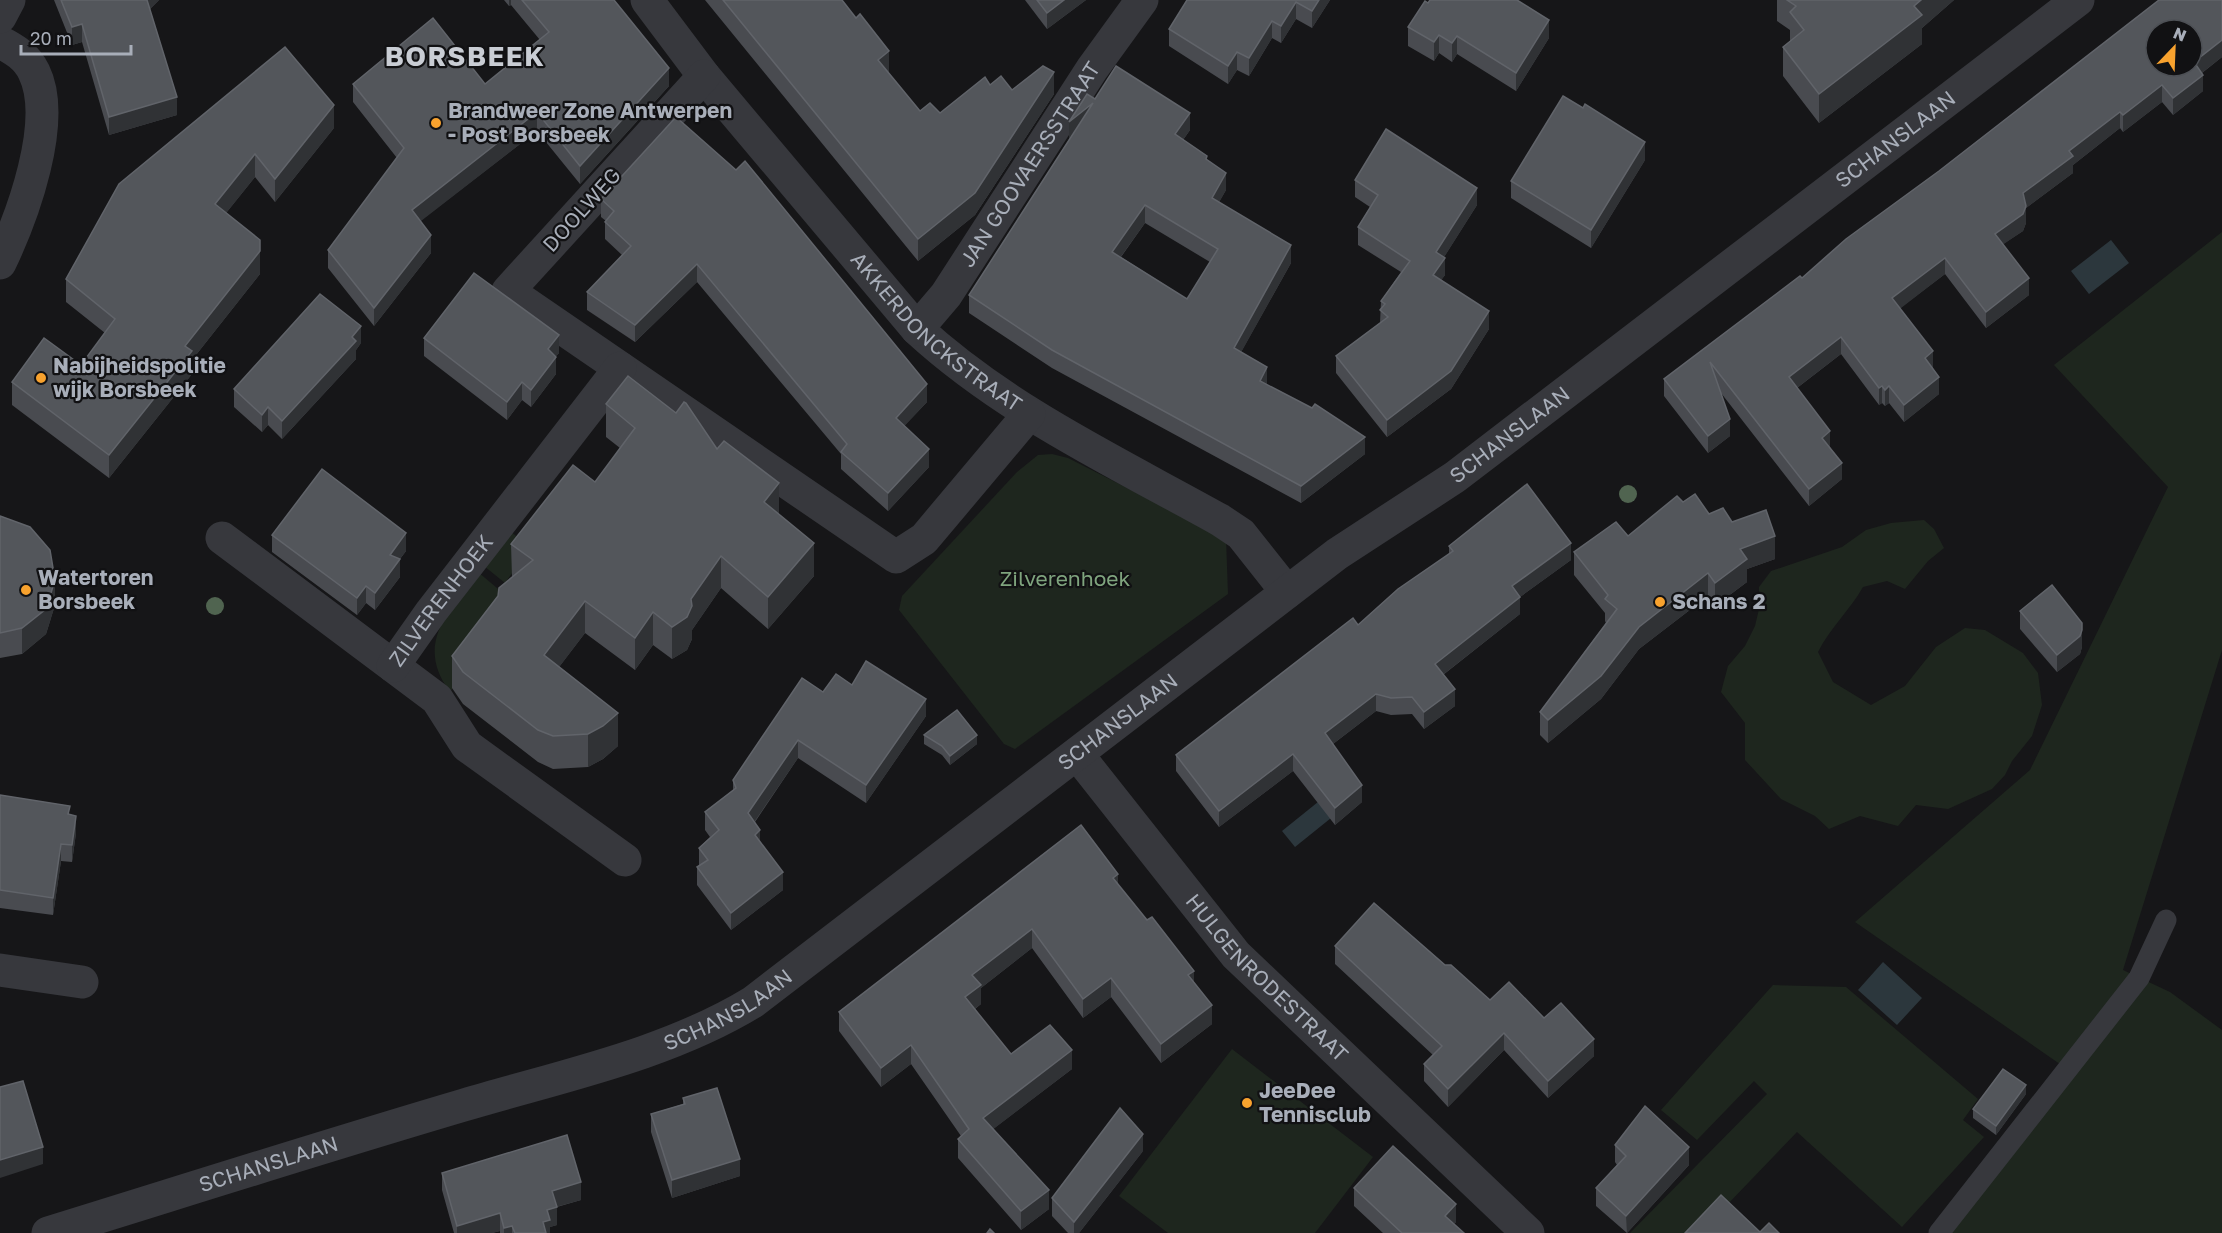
<svg xmlns="http://www.w3.org/2000/svg" width="2222" height="1233" viewBox="0 0 2222 1233" font-family="'Golos Text',sans-serif">
<style>
.green{fill:#1e261e}
.water{fill:#2c373d}
.lines{fill:none;stroke-linecap:round;stroke-linejoin:round}
.service{stroke:#37383d;stroke-width:21}
.minor{stroke:#37383d;stroke-width:33}
.tertiary{stroke:#37383d;stroke-width:33}
.tree{fill:#506450}
.wall{fill:#494b50;fill-rule:evenodd}
.shaded-wall{fill:#303235}
.building{fill:#53565b;stroke:#61646a;stroke-width:1.5;fill-rule:evenodd}
.poi-dot{fill:#f8a22e;stroke:#111113;stroke-width:2}
.labels{text-anchor:middle;stroke-width:4.5;stroke-linejoin:round;paint-order:stroke}
.poi-label{font-size:21px;font-weight:bold;fill:#a8aeb9;stroke:#111113;text-anchor:start}
.street-label{font-size:21px;fill:#a8aeb9;stroke:#111113}
.park-label{font-size:21px;fill:#7fa47e;stroke:#111113}
.district-label{font-size:27px;font-weight:bold;letter-spacing:1.5px;fill:#c9cdd4;stroke:#111113}
</style>
<rect width="100%" height="100%" fill="#161618"/>
<!-- green -->
<g class="green">
<polygon points="2222,232 2222,650 2123,970 2170,992 2222,1030 2222,1233 1939,1233 2067,1069 1855,922 2030,770 2168,487 2054,365"/>
<polygon points="1052,454 1068,458 1226,538 1228,594 1015,749 1004,744 899,610 902,596 1017,472 1038,455"/>
<path d="M1924 520 1934 529 1944 548 1928 561 1905 589 1887 581 1863 587C1850 610 1830 628 1818 652L1833 682 1871 705 1905 686 1936 647 1965 628 1985 630 2023 653 2038 673 2042 705 2032 736 2012 761 2005 775 1992 789 1948 809 1916 805 1898 826 1860 816 1829 829 1815 816 1781 799 1745 760V723L1721 692 1728 666 1745 646 1755 626 1759 609V587L1771 571 1842 547 1866 530 1891 523Z"/>
<polygon points="511,532 531,547 505,583 484,566"/>
<path d="M478 572 516 604 450 692C414 644 449 611 478 572Z"/>
<polygon points="1773,985 1846,987 1978,1099 1963,1120 1984,1137 1902,1227 1797,1132 1700,1233 1630,1233 1767,1094 1754,1081 1697,1140 1661,1110"/>
<polygon points="1232,1049 1373,1157 1315,1233 1168,1233 1119,1196"/>
</g>
<!-- water -->
<g class="water">
<polygon points="2111,240 2129,263 2089,294 2071,271"/>
<polygon points="1318,802 1331,818 1295,847 1282,831"/>
<polygon points="1883,962 1922,998 1897,1025 1858,990"/>
</g>
<g class="lines">
<!-- service -->
<polyline class="service" points="1939,1233 2139,978 2166,920"/>
<!-- minor -->
<g class="minor">
<path id="s1" d="M647 0 704 76 917 329C1005 410 1116 462 1220 520L1241 534 1287 592"/>
<path d="M0 42C14 49 27 57 34 72 58 121 22 217 0 263"/>
<polyline points="704,76 508,291 896,557 924,539 1029,414"/>
<path id="s2" d="M917 329 946 295 1092 69 1142 0"/>
<polyline points="222,538 437,699 467,746 625,860"/>
<path id="s3" d="M393 666 431 612 620 368"/>
<path id="s4" d="M1077 754 1236 955 1528 1233"/>
<polyline points="0,970 82,982"/>
</g>
<!-- tertiary -->
<g class="tertiary">
<polyline points="0,17 9,0"/>
<path id="s5" d="M48 1233C187 1190 325 1146 464 1105 561 1076 666 1055 753 1002L1337 554 1455 477 2078 0"/>
</g>
</g>
<!-- trees -->
<g class="tree">
<circle cx="1628" cy="494" r="9"/>
<circle cx="215" cy="606" r="9"/>
</g>
<!-- wall -->
<g class="wall">
<polygon points="54,0 159,0 150,9 177,115 109,135 82,42 72,45"/>
<polygon points="504,0 614,0 669,86 580,184 537,131 420,221 431,253 374,326 328,268 328,250 397,158 353,102 353,84 485,84 540,40 511,5 509,6"/>
<polygon points="705,0 842,0 889,73 920,111 940,113 990,85 1012,90 1054,94 975,215 918,261"/>
<polygon points="1025,0 1086,0 1047,29"/>
<polygon points="1187,0 1330,0 1312,28 1296,19 1281,43 1272,38 1249,76 1237,70 1228,84 1169,46 1169,29"/>
<polygon points="1777,0 1954,0 1922,28 1922,44 1819,123 1783,76 1783,47 1790,41 1790,30 1777,21"/>
<polygon points="2222,0 2222,57 2202,73 2203,91 2173,115 2162,102 2123,132 2120,128 2073,165 2073,173 2026,208 2026,223 2023,231 2003,244 2029,295 1986,328 1945,274 1900,308 1933,368 1939,394 1904,422 1889,403 1885,406 1882,403 1879,405 1841,354 1797,388 1830,447 1842,479 1809,506 1721,393 1730,436 1708,453 1664,396 1664,379 1802,278"/>
<polygon points="1428,3 1549,38 1516,91 1457,54 1452,62 1439,53 1434,61 1408,46 1408,27"/>
<path d="M1095 99 1190 130 1183 140 1207 161 1226 190 1219 202 1291 263 1241 352 1267 384V385L1365 454 1301 503 1052 368 969 313V295ZM1145 223 1210 262 1187 299 1121 257Z"/>
<polygon points="334,128 275,202 255,177 226,213 260,274 192,360 192,374 109,478 12,405 12,382 81,365 105,333 66,302 66,279 119,184"/>
<polygon points="1645,160 1591,248 1511,198 1511,181"/>
<polygon points="1355,180 1477,205 1444,257 1445,275 1441,280 1489,329 1451,389 1387,437 1336,373 1336,356 1380,323 1381,301 1401,272 1358,245 1358,227 1370,207 1355,197"/>
<polygon points="601,199 927,402 904,426 929,467 888,511 841,469 841,454 697,282 635,342 587,310 587,292 622,255 605,239 605,222 606,221 601,217"/>
<polygon points="424,338 559,353 556,356 556,374 531,407 522,400 507,420 424,356"/>
<polygon points="361,343 356,350 356,359 282,439 268,425 262,432 234,407 234,389"/>
<polygon points="606,404 717,449 779,514 814,576 768,629 721,588 692,630 692,639 687,650 672,659 653,645 635,670 585,633 559,667 618,746 603,759 588,767 553,769 538,762 463,704 452,688 452,656 512,577 511,544 595,482 620,448 606,437"/>
<polygon points="1683,502 1709,514 1775,559 1747,569 1747,582 1715,606 1708,596 1639,649 1601,699 1548,743 1540,735 1540,712 1606,623 1605,621 1605,613 1574,575 1574,552 1628,536"/>
<polygon points="0,516 55,605 46,634 22,654 0,658"/>
<polygon points="272,535 406,551 400,559 400,577 375,610 366,603 357,615 272,552"/>
<polygon points="1449,546 1571,560 1520,597 1520,614 1443,675 1455,706 1424,729 1412,714 1391,715 1376,711 1333,744 1362,802 1335,825 1293,771 1219,827 1176,771 1176,755 1358,625 1449,554"/>
<polygon points="2020,611 2082,647 2080,654 2057,672 2020,629"/>
<polygon points="852,685 926,716 866,803 798,758 755,822 760,842 783,890 731,930 697,885 697,867 699,866 699,848 710,837 705,830 705,812 733,790 733,780"/>
<polygon points="924,735 977,744 950,765 942,755 924,744"/>
<polygon points="0,795 70,815 76,833 72,862 61,861 53,915 0,908"/>
<polygon points="1118,884 1194,982 1212,1024 1161,1063 1111,997 1083,1018 1032,948 981,988 981,1004 975,1009 1011,1054 1072,1069 993,1129 1049,1209 1021,1230 958,1158 958,1139 961,1136 911,1064 881,1087 839,1031 839,1012"/>
<polygon points="1335,946 1544,1018 1594,1056 1548,1098 1504,1050 1448,1107 1424,1081 1424,1064 1433,1055 1335,964"/>
<polygon points="2026,1094 1996,1135 1973,1118 1973,1109"/>
<polygon points="683,1098 740,1176 672,1198 651,1132 651,1114 683,1104"/>
<polygon points="1615,1145 1689,1165 1627,1233 1596,1206 1596,1188 1617,1165 1615,1162"/>
<polygon points="1143,1151 1079,1233 1068,1233 1052,1216 1052,1198"/>
<polygon points="442,1173 581,1200 557,1207 557,1225 550,1227 550,1233 500,1233 500,1231 492,1233 454,1233 442,1190"/>
<polygon points="1354,1188 1456,1222 1454,1224 1464,1233 1383,1233 1354,1206"/>
</g>
<!-- shaded-wall -->
<g class="shaded-wall">
<polygon points="145,0 159,0 145,13"/>
<polygon points="509,0 511,0 511,5 509,6"/>
<polygon points="1064,0 1086,0 1047,29 1047,13"/>
<polygon points="1319,0 1330,0 1312,28 1312,11"/>
<polygon points="1921,0 1954,0 1922,28 1922,44 1819,123 1819,94"/>
<polygon points="1296,2 1296,19 1281,43 1281,26"/>
<polygon points="1549,20 1549,38 1516,91 1516,73"/>
<polygon points="1272,21 1272,38 1249,76 1249,58"/>
<polygon points="82,24 82,42 72,45 72,27"/>
<polygon points="1439,35 1439,53 1434,61 1434,42"/>
<polygon points="1457,36 1457,54 1452,62 1452,43"/>
<polygon points="2222,40 2222,57 2194,79 2194,62"/>
<polygon points="889,51 889,73 878,60"/>
<polygon points="1237,52 1237,70 1228,84 1228,66"/>
<polygon points="669,68 669,86 580,184 580,166"/>
<polygon points="1054,72 1054,94 975,215 918,261 918,239"/>
<polygon points="2203,75 2203,91 2173,115 2173,98"/>
<polygon points="2162,85 2162,102 2123,132 2123,115"/>
<polygon points="177,97 177,115 109,135 109,117"/>
<polygon points="1093,103 1069,139 1069,122"/>
<polygon points="334,105 334,128 275,202 275,179"/>
<polygon points="537,112 537,131 412,228 412,210"/>
<polygon points="2120,112 2120,128 2073,165 2073,173 2026,208 2026,223 2023,231 1995,250 1995,234 2023,193 2069,151"/>
<polygon points="1190,113 1190,130 1175,151 1175,134"/>
<polygon points="1645,142 1645,160 1591,248 1591,230"/>
<polygon points="255,154 255,177 215,227 215,204"/>
<polygon points="1226,173 1226,190 1212,215 1212,198"/>
<polygon points="1477,188 1477,205 1436,270 1436,252"/>
<polygon points="1145,205 1145,223 1112,269 1112,252"/>
<polygon points="431,235 431,253 374,326 374,308"/>
<polygon points="1291,245 1291,263 1234,365 1234,348"/>
<polygon points="260,251 260,274 192,360 192,374 109,478 109,455 185,346"/>
<polygon points="1445,258 1445,275 1433,292 1433,275"/>
<polygon points="1945,258 1945,274 1892,315 1892,298"/>
<polygon points="697,264 697,282 635,342 635,325"/>
<polygon points="2029,278 2029,295 1986,328 1986,312"/>
<polygon points="1489,311 1489,329 1451,389 1387,437 1387,420"/>
<polygon points="361,326 361,343 356,350 356,359 282,439 282,421"/>
<polygon points="559,335 559,353 548,366 548,349"/>
<polygon points="1841,337 1841,354 1789,394 1789,377"/>
<polygon points="1933,351 1933,368 1925,374 1925,358"/>
<polygon points="556,357 556,374 531,407 531,390"/>
<polygon points="1267,367 1267,384 1260,398 1260,381"/>
<polygon points="1939,377 1939,394 1904,422 1904,405"/>
<polygon points="522,382 522,400 507,420 507,402"/>
<polygon points="927,384 927,402 896,435 896,418"/>
<polygon points="1882,386 1882,403 1879,405 1879,388"/>
<polygon points="1889,386 1889,403 1885,406 1885,390"/>
<polygon points="268,407 268,425 262,432 262,415"/>
<polygon points="1730,419 1730,436 1708,453 1708,436"/>
<polygon points="1830,431 1830,447 1822,438"/>
<polygon points="1365,437 1365,454 1301,503 1301,486"/>
<polygon points="929,449 929,467 888,511 888,493"/>
<polygon points="1842,463 1842,479 1809,506 1809,489"/>
<polygon points="779,483 779,516 764,502"/>
<polygon points="406,533 406,551 390,572 390,555"/>
<polygon points="1775,536 1775,559 1747,569 1747,582 1715,606 1715,583 1740,549"/>
<polygon points="814,543 814,576 768,629 768,597"/>
<polygon points="1571,543 1571,560 1520,597 1520,614 1435,681 1435,664 1512,586"/>
<polygon points="721,556 721,588 692,630 692,639 687,650 672,659 672,627"/>
<polygon points="400,559 400,577 375,610 375,593"/>
<polygon points="1708,573 1708,596 1639,649 1601,699 1548,743 1548,720 1639,627"/>
<polygon points="55,580 55,605 46,634 22,654 22,628"/>
<polygon points="366,586 366,603 357,615 357,598"/>
<polygon points="585,601 585,633 544,687 544,655"/>
<polygon points="653,612 653,645 635,670 635,638"/>
<polygon points="2082,630 2082,647 2080,654 2057,672 2057,655"/>
<polygon points="1455,689 1455,706 1424,729 1424,712"/>
<polygon points="1376,694 1376,711 1325,750 1325,733"/>
<polygon points="926,699 926,716 866,803 866,785"/>
<polygon points="618,713 618,746 603,759 588,767 588,734"/>
<polygon points="977,735 977,744 950,765 950,756"/>
<polygon points="798,740 798,758 748,831 748,813"/>
<polygon points="1293,754 1293,771 1219,827 1219,811"/>
<polygon points="1362,785 1362,802 1335,825 1335,808"/>
<polygon points="76,816 76,833 72,862 72,845"/>
<polygon points="760,830 760,848 755,835"/>
<polygon points="61,844 61,861 53,915 53,898"/>
<polygon points="783,872 783,890 731,930 731,913"/>
<polygon points="1118,874 1118,893 1113,878"/>
<polygon points="1032,929 1032,948 981,988 981,1004 965,1016 965,997 972,975"/>
<polygon points="1194,971 1194,990 1188,975"/>
<polygon points="1111,978 1111,997 1083,1018 1083,999"/>
<polygon points="1212,1005 1212,1024 1161,1063 1161,1044"/>
<polygon points="1504,1033 1504,1050 1448,1107 1448,1089"/>
<polygon points="1594,1039 1594,1056 1548,1098 1548,1081"/>
<polygon points="911,1045 911,1064 881,1087 881,1068"/>
<polygon points="1072,1050 1072,1069 983,1137 983,1118"/>
<polygon points="2026,1085 2026,1094 1996,1135 1996,1126"/>
<polygon points="1143,1134 1143,1151 1079,1233 1074,1233 1074,1222"/>
<polygon points="43,1147 43,1164 0,1178 0,1160"/>
<polygon points="1689,1147 1689,1165 1627,1233 1626,1216"/>
<polygon points="740,1159 740,1176 672,1198 672,1180"/>
<polygon points="581,1182 581,1200 552,1208 552,1191"/>
<polygon points="1049,1190 1049,1209 1021,1230 1021,1211"/>
<polygon points="1456,1204 1456,1222 1446,1233 1445,1216"/>
<polygon points="557,1207 557,1225 550,1227 550,1233 543,1233 543,1222 547,1210"/>
<polygon points="500,1213 500,1231 492,1233 457,1233 457,1226"/>
<polygon points="512,1226 512,1233 504,1233 504,1228"/>
</g>
<!-- building -->
<g class="building">
<polygon points="61,0 147,0 177,97 109,117 82,24 72,27"/>
<polygon points="522,0 614,0 669,68 580,166 537,112 412,210 431,235 374,308 328,250 404,148 353,84 433,18 485,84 549,32"/>
<polygon points="723,0 842,0 856,18 860,14 889,51 878,60 920,111 930,103 940,113 985,77 990,85 1001,76 1012,90 1043,66 1054,72 975,193 918,239"/>
<polygon points="1037,0 1064,0 1047,13"/>
<polygon points="1187,0 1319,0 1312,11 1296,2 1281,26 1272,21 1249,58 1237,52 1228,66 1169,29"/>
<polygon points="1430,0 1517,0 1549,20 1516,73 1457,36 1452,43 1439,35 1434,42 1408,27 1425,1 1428,3"/>
<polygon points="1787,0 1921,0 1914,6 1922,15 1819,94 1783,47 1804,30 1790,12 1796,6"/>
<path d="M2159 0H2222V40L2194 62 2203 75 2173 98 2162 85 2123 115 2120 112 2069 151 2073 156 2023 193 2026 206 2023 214 1995 234 2029 278 1986 312 1945 258 1892 298 1933 351 1925 358 1939 377 1904 405 1889 386 1885 390 1882 386 1879 388 1841 337 1789 377 1830 431 1822 438 1842 463 1809 489 1710 362 1730 419 1708 436 1664 379 1800 276 1802 278 1846 239 1939 171ZM2156 30H2192V66H2156Z"/>
<polygon points="285,47 334,105 275,179 255,154 215,204 260,240 260,251 185,346 192,351 109,455 12,382 44,338 81,365 115,319 66,279 119,184"/>
<path d="M1116 66 1190 113 1175 134 1207 156 1206 159 1226 173 1212 198 1291 245 1234 348 1267 367 1260 381 1312 408 1315 404 1365 437 1301 486 1052 350 969 295 1093 103 1069 122 1087 94 1095 99ZM1145 205 1218 249 1187 299 1112 252Z"/>
<polygon points="1563,96 1583,108 1585,104 1645,142 1591,230 1511,181"/>
<polygon points="676,117 736,170 745,161 927,384 896,418 929,449 888,493 841,452 847,444 697,264 635,325 587,292 631,246 605,222 614,211 601,199"/>
<polygon points="1386,129 1477,188 1436,252 1445,258 1433,275 1489,311 1451,371 1387,420 1336,356 1388,317 1380,310 1385,304 1381,301 1410,261 1358,227 1378,195 1355,180"/>
<polygon points="474,273 559,335 548,349 556,357 531,390 522,382 507,402 424,338"/>
<polygon points="320,294 361,326 352,337 356,341 282,421 268,407 262,415 234,389"/>
<polygon points="628,376 676,413 684,402 686,403 717,449 724,441 779,483 764,502 814,543 768,597 721,556 691,599 692,606 687,617 672,627 653,612 635,638 585,601 544,655 618,713 603,726 588,734 553,736 538,730 463,672 452,656 498,596 499,588 533,560 511,544 573,465 595,482 635,428 606,404"/>
<polygon points="322,469 406,533 390,555 400,559 375,593 366,586 357,598 272,535"/>
<polygon points="1527,484 1571,543 1512,586 1520,597 1435,664 1455,689 1424,712 1412,697 1391,698 1376,694 1325,733 1362,785 1335,808 1293,754 1219,811 1176,755 1353,618 1358,625 1398,589 1453,551 1449,546"/>
<polygon points="1695,494 1709,514 1723,508 1732,522 1766,510 1775,536 1740,549 1747,559 1715,583 1708,573 1639,627 1601,676 1548,720 1540,712 1617,609 1605,599 1608,595 1574,552 1616,522 1628,536 1677,496 1683,502"/>
<polygon points="0,516 30,527 50,550 55,580 46,609 22,628 0,633"/>
<polygon points="2052,585 2082,623 2082,630 2080,636 2057,655 2020,611"/>
<polygon points="866,661 926,699 866,785 798,740 748,813 760,830 755,835 783,872 731,913 697,867 708,860 699,848 719,830 705,812 736,788 733,780 802,678 823,692 836,674 852,685"/>
<polygon points="957,710 977,735 950,756 942,746 924,735"/>
<polygon points="0,795 70,806 68,814 76,816 72,845 61,844 53,898 0,890"/>
<polygon points="1081,825 1118,874 1113,878 1147,920 1152,917 1194,971 1188,975 1212,1005 1161,1044 1111,978 1083,999 1032,929 972,975 981,985 965,997 1011,1054 1050,1025 1072,1050 983,1118 1049,1190 1021,1211 958,1139 969,1129 911,1045 881,1068 839,1012"/>
<polygon points="1374,903 1445,965 1451,965 1490,1000 1509,982 1544,1018 1561,1003 1594,1039 1548,1081 1504,1033 1448,1089 1424,1064 1442,1046 1335,946"/>
<polygon points="2003,1069 2026,1085 1996,1126 1973,1109"/>
<polygon points="23,1081 43,1147 0,1160 0,1087"/>
<polygon points="717,1088 740,1159 672,1180 651,1114 685,1104 683,1098"/>
<polygon points="1645,1106 1689,1147 1626,1216 1596,1188 1626,1156 1615,1145"/>
<polygon points="1120,1108 1143,1134 1074,1222 1052,1198"/>
<polygon points="567,1135 581,1182 552,1191 557,1207 547,1210 550,1220 543,1222 546,1233 515,1233 512,1226 504,1228 500,1213 457,1226 442,1173"/>
<polygon points="1393,1146 1456,1204 1445,1216 1464,1233 1402,1233 1354,1188"/>
<polygon points="1721,1195 1760,1232 1769,1223 1779,1233 1685,1233"/>
<polygon points="990,1229 994,1233 987,1233"/>
</g>
<!-- markers -->
<g class="poi-dot">
<circle cx="436" cy="123" r="6"/>
<circle cx="41" cy="378" r="6"/>
<circle cx="26" cy="590" r="6"/>
<circle cx="1660" cy="602" r="6"/>
<circle cx="1247" cy="1103" r="6"/>
</g>
<g class="labels">
<!-- poi labels -->
<g class="poi-label">
<text x="448" y="118">Brandweer Zone Antwerpen<tspan x="448" dy="24">- Post Borsbeek</tspan></text>
<text x="53" y="373">Nabijheidspolitie<tspan x="53" dy="24">wijk Borsbeek</tspan></text>
<text x="38" y="585">Watertoren<tspan x="38" dy="24">Borsbeek</tspan></text>
<text x="1672" y="609">Schans 2</text>
<text x="1259" y="1098">JeeDee<tspan x="1259" dy="24">Tennisclub</tspan></text>
</g>
<!-- street labels -->
<g class="street-label">
<text dy="7" stroke="none"><textPath href="#s5" startOffset="2175">SCHANSLAAN</textPath></text>
<text dy="7" stroke="none"><textPath href="#s2" startOffset="200">JAN GOOVAERSSTRAAT</textPath></text>
<text transform="translate(582 210) rotate(-48)" y="7">DOOLWEG</text>
<text dy="7" stroke="none"><textPath href="#s1" startOffset="442">AKKERDONCKSTRAAT</textPath></text>
<text dy="7" stroke="none"><textPath href="#s5" startOffset="1689">SCHANSLAAN</textPath></text>
<text dy="7" stroke="none"><textPath href="#s3" startOffset="81">ZILVERENHOEK</textPath></text>
<text dy="7" stroke="none"><textPath href="#s5" startOffset="1203">SCHANSLAAN</textPath></text>
<text dy="7" stroke="none"><textPath href="#s4" startOffset="294">HULGENRODESTRAAT</textPath></text>
<text dy="7" stroke="none"><textPath href="#s5" startOffset="717">SCHANSLAAN</textPath></text>
<text dy="7" stroke="none"><textPath href="#s5" startOffset="231">SCHANSLAAN</textPath></text>
</g>
<!-- park labels -->
<g class="park-label">
<text x="1065" y="586">Zilverenhoek</text>
</g>
<!-- district labels -->
<g class="district-label">
<text x="465" y="66">BORSBEEK</text>
</g>
</g>
<!-- north arrow -->
<g transform="translate(2174 48) rotate(23)"><circle r="28" fill="#111113" stroke="#4d5055" stroke-width="1.5"/>
<path d="M0-4.5L10 22L0 15L-10 22Z" fill="#f8a22e"/>
<text y="-9" font-size="16" font-weight="bold" text-anchor="middle" fill="#a8aeb9">N</text>
</g>
<!-- scale -->
<path d="M21 45v9h110v-9" fill="none" stroke="#a8aeb9" stroke-width="3"/>
<text x="30" y="45" font-size="18" fill="#a8aeb9" stroke="#111113" stroke-width="4.5" paint-order="stroke">20 m</text>
</svg>
